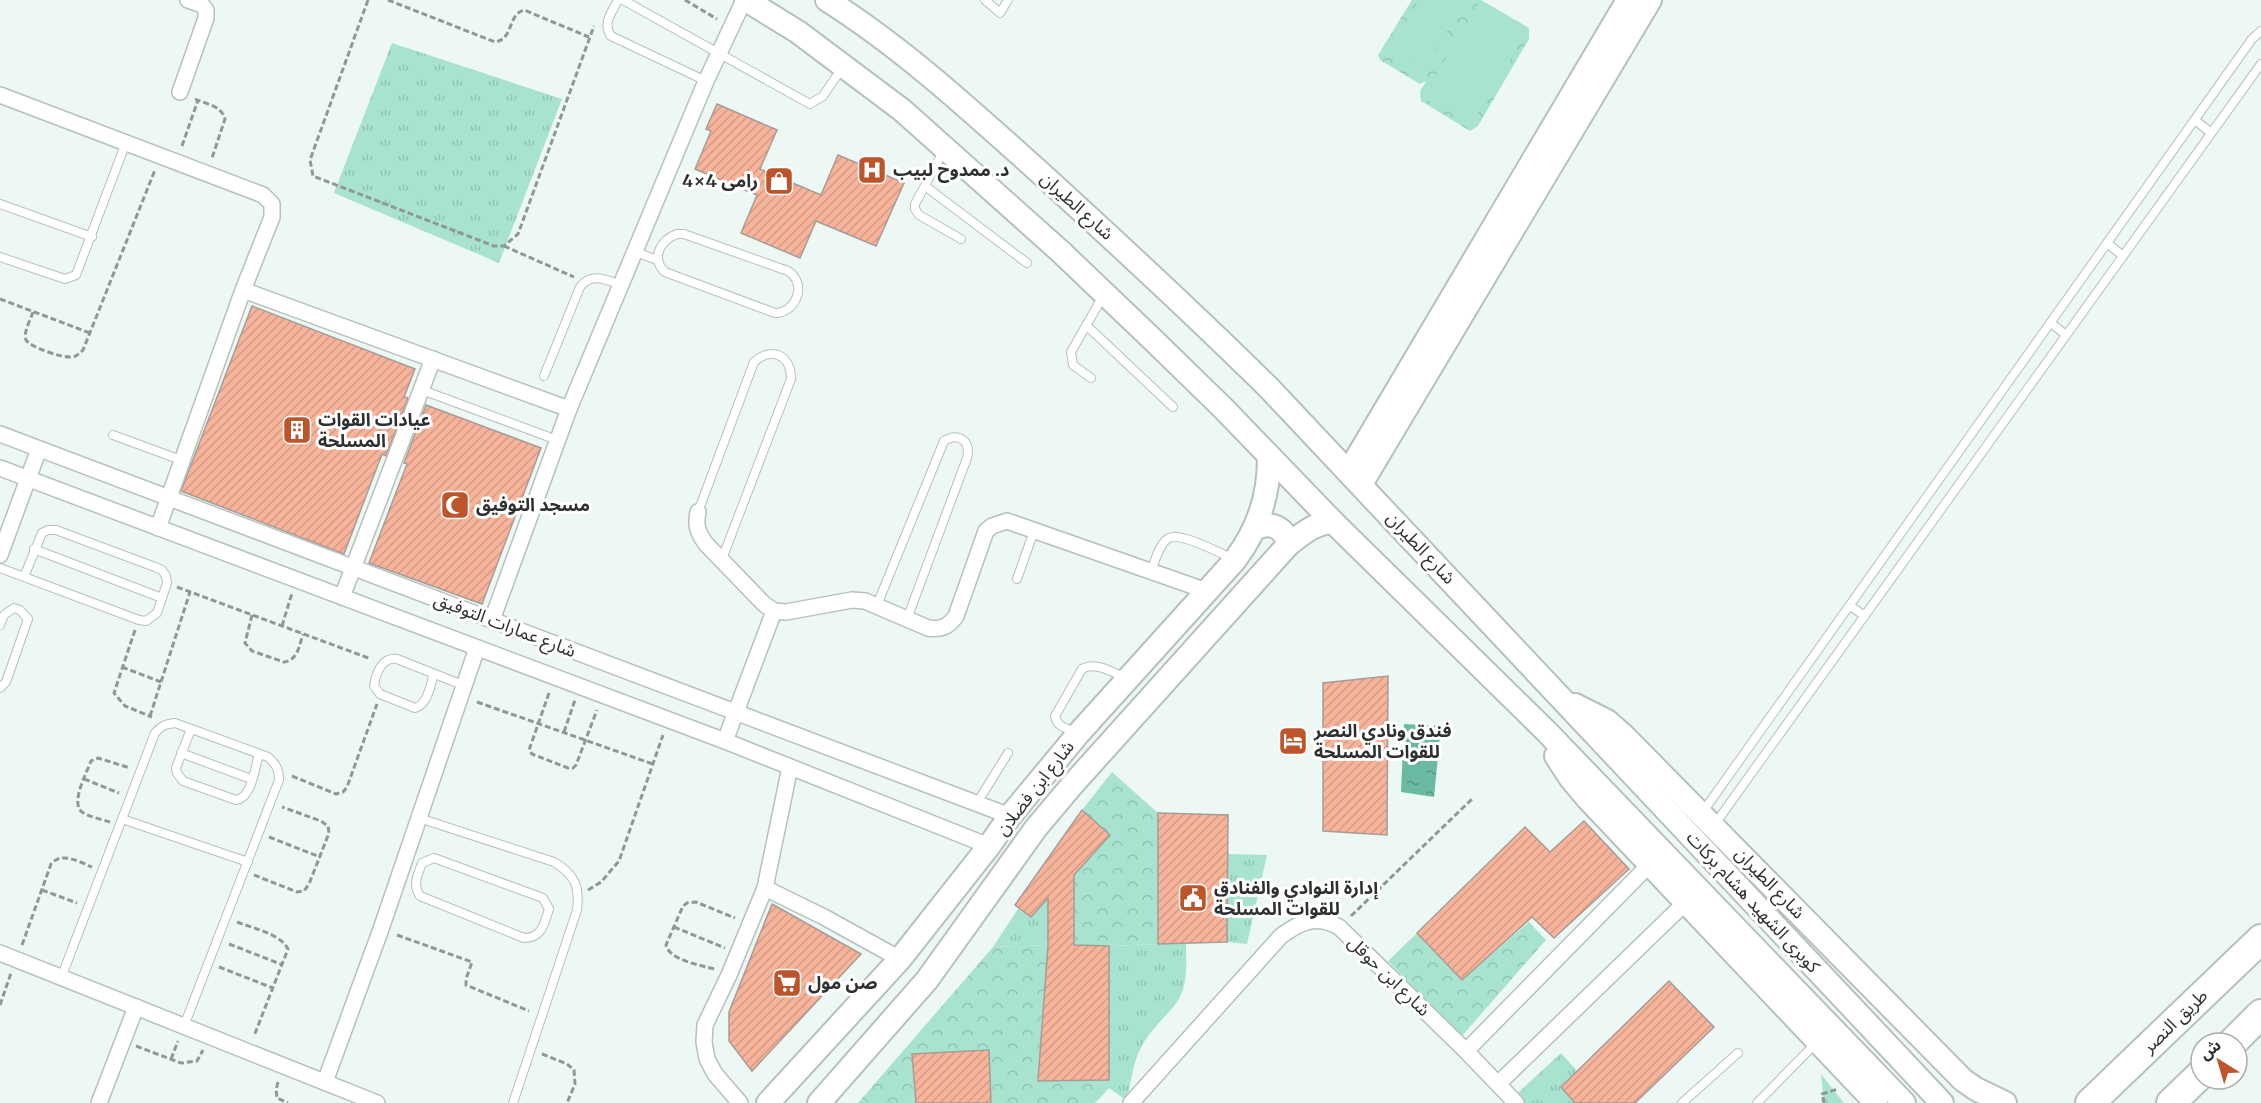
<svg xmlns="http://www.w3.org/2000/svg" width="2261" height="1103" viewBox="0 0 2261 1103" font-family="Merriweather,'Noto Sans Arabic',serif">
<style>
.grass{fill:url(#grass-tufts)}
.park{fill:url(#park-crowns)}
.pitch{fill:#a8e3d0}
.water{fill:url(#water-ripples)}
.building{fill:url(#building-hatch);stroke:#a69c98;stroke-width:1.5}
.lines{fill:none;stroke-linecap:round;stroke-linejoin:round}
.lane-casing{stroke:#b6c1be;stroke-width:10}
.street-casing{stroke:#b6c1be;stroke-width:18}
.secondary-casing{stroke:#b6c1be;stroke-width:26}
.highway-casing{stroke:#b6c1be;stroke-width:32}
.path{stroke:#909895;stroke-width:3;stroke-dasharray:6 3;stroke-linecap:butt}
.lane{stroke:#fff;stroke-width:8}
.street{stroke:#fff;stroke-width:15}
.secondary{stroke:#fff;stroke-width:22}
.highway{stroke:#fff;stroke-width:28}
.labels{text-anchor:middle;stroke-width:6;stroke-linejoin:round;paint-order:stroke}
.poi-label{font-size:18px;font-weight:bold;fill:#2c302f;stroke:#fff;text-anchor:start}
.street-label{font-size:18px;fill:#2c302f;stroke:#fff}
</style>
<defs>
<pattern id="grass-tufts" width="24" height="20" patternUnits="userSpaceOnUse" patternTransform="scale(1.5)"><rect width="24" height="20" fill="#a8e3d0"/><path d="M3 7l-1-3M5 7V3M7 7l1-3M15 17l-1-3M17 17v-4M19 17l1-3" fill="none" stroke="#91c3b3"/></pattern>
<pattern id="park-crowns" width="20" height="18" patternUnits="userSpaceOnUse" patternTransform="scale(1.5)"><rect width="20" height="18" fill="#a8e3d0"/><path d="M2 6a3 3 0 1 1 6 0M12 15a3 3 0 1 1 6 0" fill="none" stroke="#91c3b3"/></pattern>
<pattern id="water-ripples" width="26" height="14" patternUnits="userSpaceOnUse" patternTransform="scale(1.5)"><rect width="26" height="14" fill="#6ab9a2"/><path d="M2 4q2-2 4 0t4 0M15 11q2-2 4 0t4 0" fill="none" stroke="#579784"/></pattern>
<pattern id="building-hatch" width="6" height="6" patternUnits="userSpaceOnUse" patternTransform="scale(1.5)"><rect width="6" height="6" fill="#f7b49b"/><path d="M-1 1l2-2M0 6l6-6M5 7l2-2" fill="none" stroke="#d49b86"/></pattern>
</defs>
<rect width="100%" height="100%" fill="#edf8f4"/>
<!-- grass -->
<g class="grass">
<polygon points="392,43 562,99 499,263 334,193"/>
<polygon points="1228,854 1267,855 1247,944 1227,942"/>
<polygon points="1048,898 1048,945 993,947 1018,909 1031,917"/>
<path d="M1186 943C1186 964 1189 989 1174 1006 1164 1018 1152 1029 1144 1042 1133 1060 1131 1081 1127 1101L1109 1088V946Z"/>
<polygon points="1561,1053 1578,1072 1561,1087 1575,1103 1507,1103"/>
</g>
<!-- park -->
<g class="park">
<polygon points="1412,0 1481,0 1529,28 1529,39 1478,126 1470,131 1421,101 1420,92 1426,81 1420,84 1380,60 1378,55"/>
<polygon points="1112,772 1158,813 1158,944 1109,946 1074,945 1074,875 1110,835 1082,810"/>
<polygon points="1529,922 1546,940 1461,1037 1388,961 1417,933 1462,980"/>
<polygon points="1048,945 1038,1081 1109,1080 1109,1088 1095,1103 991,1103 988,1050 912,1054 916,1103 858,1103 993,947"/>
<polygon points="1821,1074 1844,1103 1824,1103"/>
</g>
<!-- pitch -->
<g class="pitch">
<polygon points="1419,0 1456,0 1464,4 1424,69 1390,48"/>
<polygon points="1479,2 1527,30 1471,125 1423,97"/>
</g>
<!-- water -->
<polygon class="water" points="1404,724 1441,726 1434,797 1401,792"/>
<!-- building -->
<g class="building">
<polygon points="717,104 777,130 760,169 821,195 838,155 904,183 876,246 816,221 800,258 741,233 757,195 695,169 711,131 706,129"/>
<polygon points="252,306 415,369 404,397 408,398 386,456 382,454 344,554 181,491"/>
<polygon points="426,405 541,448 482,604 369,563 407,464 404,463"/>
<polygon points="1388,676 1387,835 1323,831 1323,683"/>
<polygon points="1082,810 1110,835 1074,875 1074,945 1109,946 1109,1080 1038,1081 1048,945 1048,898 1031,917 1015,905"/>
<polygon points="1158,813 1228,815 1227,942 1158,944"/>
<polygon points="1584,821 1629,869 1554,938 1532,917 1462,980 1417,933 1525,827 1550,852"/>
<polygon points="772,904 861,954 752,1071 729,1041 729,1012"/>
<polygon points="1669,981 1714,1027 1635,1103 1575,1103 1561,1087"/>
<polygon points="989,1050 991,1103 916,1103 912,1054"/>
</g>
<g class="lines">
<!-- lane casing -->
<g class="lane-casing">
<g id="lane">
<path d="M618 0C612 12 602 24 611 36L706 81"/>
<polyline points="623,0 810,104 823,96 842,68"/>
<polyline points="985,0 1000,13 1008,0"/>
<polyline points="2195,120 2211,133"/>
<polyline points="943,152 915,204 915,209 919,215 961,239"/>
<polyline points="925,186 1027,263"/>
<polyline points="0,204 92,237"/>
<path d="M677 234H684L788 271C808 284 796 313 775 313L665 272C650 258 661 240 677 234Z"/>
<polyline points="2107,243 2123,256"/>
<polyline points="636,252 657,260"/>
<polyline points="0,257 65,279 76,275 125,145"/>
<polyline points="2051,323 2066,335"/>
<polyline points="1086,325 1173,407"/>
<path d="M544 376 580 287C591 272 606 280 621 285"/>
<polyline points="1091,378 1073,365 1071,352 1103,296"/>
<polyline points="422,390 557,440"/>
<polyline points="113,435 181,460"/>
<path d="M698 512 754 362C772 346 791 355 791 379L722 559"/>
<polyline points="34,549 162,598"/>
<polyline points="0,568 139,620 146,621 157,613 167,583 166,576 162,570 155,567 56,530 48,530 42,533 24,577"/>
<path d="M1151 571C1155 562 1159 543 1169 538 1181 532 1220 553 1233 559"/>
<polyline points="1017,579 1034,531"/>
<path d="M877 605 944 441C959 432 971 441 967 458L907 619"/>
<polyline points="1850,606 1865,616"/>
<polyline points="0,625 4,615 14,608 20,610 28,619 6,682 0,688"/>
<path d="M434 674C430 686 428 704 415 708L380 694 374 686C376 673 382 657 397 659L465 686"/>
<path d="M191 729 176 768 177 773 183 781 236 800C252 798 255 767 259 754"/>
<path d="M1074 732C1066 728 1057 727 1055 716L1082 669C1095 661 1112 672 1126 678"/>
<polyline points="181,753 251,779"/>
<polyline points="977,803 1008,753"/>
<polyline points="1702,813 2252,39 2261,31"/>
<path d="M419 818 554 862C575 875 580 886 577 910L513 1103"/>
<polyline points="122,819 248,862"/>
<polyline points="1715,824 2261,64"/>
<path d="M434 858 543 898 549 909C544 924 542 938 524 938L420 896C412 884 418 875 422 863Z"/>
<path d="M61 978 155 733C161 726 165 724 175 723L268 757C276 764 279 769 279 780L184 1026"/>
<polyline points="1682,1103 1738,1053"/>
<polyline points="1757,1103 1816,1043"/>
</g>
</g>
<!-- street casing -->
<g class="street-casing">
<g id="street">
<polyline points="180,92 206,18 206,10 202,5 188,0"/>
<polyline points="0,95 263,195 272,204 272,217 243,290 158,528"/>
<polyline points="243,290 569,409"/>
<polyline points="0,434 1010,816"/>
<polyline points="0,468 725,741 989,846"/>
<path d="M698 512C695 526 698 533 706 544L764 604 774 611 786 612 852 600 865 601 928 628C941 630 948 627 956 616L986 531 992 526 1007 521 1207 591"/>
<polyline points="0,555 39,449"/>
<polyline points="342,597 433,359"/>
<polyline points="492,620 569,409 706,81 744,0"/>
<polyline points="725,741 774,611"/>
<polyline points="765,888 824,917 900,959"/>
<polyline points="0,953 377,1103"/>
<polyline points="1466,1051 1650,864"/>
<polyline points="325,1082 381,929 477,648"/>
<polyline points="1498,1084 1686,902"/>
<polyline points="99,1103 136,1007"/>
<polyline points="740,1103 715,1074 707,1059 704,1042 705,1025 729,975 765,888 790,767"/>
<path d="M1131 1103 1281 936C1300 922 1316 914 1339 927L1466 1051 1516 1103"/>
</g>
</g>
<!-- secondary casing -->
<g class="secondary-casing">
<g id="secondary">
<polyline points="746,0 798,32 902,110 1061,252 1150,337 1223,408 1333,522 1547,732 1904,1103"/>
<path d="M827 0C903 48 969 109 1036 169 1115 241 1193 313 1269 388L1942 1103"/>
<polyline points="1349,471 1628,0"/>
<polyline points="1361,484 1650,0"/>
<path d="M1255 529C1270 520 1286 528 1288 545"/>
<polyline points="1575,705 1607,721 1624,736 1963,1080 1976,1089 2005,1103"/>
<polyline points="1556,756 1571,779 1587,798 1876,1103"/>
<path d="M768 1103 900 959 989 846 1010 816 1078 734 1235 560C1258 529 1269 497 1269 458"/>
<path d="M819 1103 927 980 1036 828 1073 784 1288 545C1302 534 1314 523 1333 522"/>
</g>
</g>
<!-- highway casing -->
<g class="highway-casing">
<g id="highway">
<polyline points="2232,1043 2261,1014"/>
<polyline points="2090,1103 2261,939"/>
<polyline points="2171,1103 2201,1074"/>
</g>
</g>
<!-- path -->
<g class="path">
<polyline points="368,0 310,160 313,176 494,246 504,246 518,234 594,26"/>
<path d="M388 0 495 42C514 39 507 15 524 10L589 37"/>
<polyline points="685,0 717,19"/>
<path d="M195 99C206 104 222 106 225 119L212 158"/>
<polyline points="182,146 198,100"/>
<polyline points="504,246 574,277"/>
<polyline points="0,299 90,333"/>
<path d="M33 312C31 319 23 332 26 340 30 347 62 358 71 357 76 357 79 354 83 350L155 170"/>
<polyline points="177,587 371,659"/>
<path d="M252 615 245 643 252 651 284 662C298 660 299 646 303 634"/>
<polyline points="282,626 292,593"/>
<polyline points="135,630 114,693 125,706 152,717"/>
<polyline points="122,667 161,682"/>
<polyline points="549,693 529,750 532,754 568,768 573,768 576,765 597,710"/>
<polyline points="477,702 653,764"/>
<polyline points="150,716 190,592"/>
<polyline points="564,732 575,700"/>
<polyline points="292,776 336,794 343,792 347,787 377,704"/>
<polyline points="84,779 119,793"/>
<path d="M110 822C101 819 89 817 82 812 70 803 87 772 91 761L98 758 130 768"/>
<polyline points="269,837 320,857"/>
<polyline points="254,875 297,892 304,891 309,884 329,833 328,826 321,821 282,807"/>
<polyline points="42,890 77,903"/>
<polyline points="588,890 601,882 619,861 663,735"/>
<polyline points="1351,916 1472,799"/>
<path d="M237 922C252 928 281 934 288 949L254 1036"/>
<polyline points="674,927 725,948"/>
<polyline points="397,935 472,962 466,979 466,985 529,1011"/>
<polyline points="229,944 283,965"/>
<path d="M22 945 51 864C62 851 79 862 92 867"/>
<polyline points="219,967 273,988"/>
<path d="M714 969C700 965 669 960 666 945L683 906 687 903 696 902 735 918"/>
<polyline points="0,1005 11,973"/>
<polyline points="136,1046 181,1063 197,1061 203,1050"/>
<polyline points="542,1054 567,1064 574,1070 575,1084 567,1103"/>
<polyline points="171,1059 178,1041"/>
<polyline points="278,1082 276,1090 277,1098 288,1103"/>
<polyline points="1824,1103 1822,1094 1838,1089"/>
</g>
<!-- lane -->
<use href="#lane" class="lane"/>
<!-- street -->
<use href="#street" class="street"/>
<!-- secondary -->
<use href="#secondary" class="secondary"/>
<!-- highway -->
<use href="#highway" class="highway"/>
</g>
<!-- icons -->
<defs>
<g id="hospital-square" transform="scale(1.5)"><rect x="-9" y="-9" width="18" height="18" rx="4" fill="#bc552a" stroke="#fff"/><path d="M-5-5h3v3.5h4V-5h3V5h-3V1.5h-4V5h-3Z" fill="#fff"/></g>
<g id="shop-square" transform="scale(1.5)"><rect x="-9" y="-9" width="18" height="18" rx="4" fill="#bc552a" stroke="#fff"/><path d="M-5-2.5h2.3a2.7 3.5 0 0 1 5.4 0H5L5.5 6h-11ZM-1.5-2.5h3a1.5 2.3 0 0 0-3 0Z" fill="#fff"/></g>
<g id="building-square" transform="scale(1.5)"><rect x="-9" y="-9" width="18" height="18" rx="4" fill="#bc552a" stroke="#fff"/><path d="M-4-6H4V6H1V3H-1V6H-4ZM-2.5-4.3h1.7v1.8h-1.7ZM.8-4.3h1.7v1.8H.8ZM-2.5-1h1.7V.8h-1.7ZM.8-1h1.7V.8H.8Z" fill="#fff"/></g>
<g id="mosque-square" transform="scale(1.5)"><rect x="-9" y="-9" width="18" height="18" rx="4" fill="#bc552a" stroke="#fff"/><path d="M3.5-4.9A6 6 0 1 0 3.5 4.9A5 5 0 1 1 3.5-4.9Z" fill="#fff"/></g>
<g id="hotel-square" transform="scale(1.5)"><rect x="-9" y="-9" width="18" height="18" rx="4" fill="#bc552a" stroke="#fff"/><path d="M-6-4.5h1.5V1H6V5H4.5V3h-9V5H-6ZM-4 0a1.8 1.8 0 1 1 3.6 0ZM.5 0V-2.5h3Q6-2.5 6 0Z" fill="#fff"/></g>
<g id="civic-square" transform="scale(1.5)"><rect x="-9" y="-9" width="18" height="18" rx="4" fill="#bc552a" stroke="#fff"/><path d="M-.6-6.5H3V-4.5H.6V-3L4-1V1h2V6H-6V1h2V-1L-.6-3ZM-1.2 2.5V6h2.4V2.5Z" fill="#fff"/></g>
<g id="supermarket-square" transform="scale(1.5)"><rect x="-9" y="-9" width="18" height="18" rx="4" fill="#bc552a" stroke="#fff"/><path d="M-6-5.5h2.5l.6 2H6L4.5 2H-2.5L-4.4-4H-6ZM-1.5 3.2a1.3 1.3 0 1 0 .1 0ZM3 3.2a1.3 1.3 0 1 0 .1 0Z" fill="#fff"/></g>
</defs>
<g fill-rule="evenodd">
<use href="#hospital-square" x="872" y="170"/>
<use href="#shop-square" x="779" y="181"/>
<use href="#building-square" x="297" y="430"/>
<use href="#mosque-square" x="455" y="505"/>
<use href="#hotel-square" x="1293" y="741"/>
<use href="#civic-square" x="1193" y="898"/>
<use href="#supermarket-square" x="787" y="983"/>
</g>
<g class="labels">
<!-- poi labels -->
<g class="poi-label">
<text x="893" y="176">د. ممدوح لبيب</text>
<text x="758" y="187" text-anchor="end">رامى 4×4</text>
<text x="318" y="426">عيادات القوات<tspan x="318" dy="21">المسلحة</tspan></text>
<text x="476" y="511">مسجد التوفيق</text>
<text x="1314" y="737">فندق ونادي النصر<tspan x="1314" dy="21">للقوات المسلحة</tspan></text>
<text x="1214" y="894">إدارة النوادي والفنادق<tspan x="1214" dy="21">للقوات المسلحة</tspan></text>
<text x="808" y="989">صن مول</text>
</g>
<!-- street labels -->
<g class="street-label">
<text transform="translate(1077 206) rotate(42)" y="6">شارع الطيران</text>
<text transform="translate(1421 548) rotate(47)" y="6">شارع الطيران</text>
<text transform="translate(505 625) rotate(21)" y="6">شارع عمارات التوفيق</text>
<text transform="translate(1035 788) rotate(-52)" y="6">شارع ابن فضلان</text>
<text transform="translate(1770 883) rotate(46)" y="6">شارع الطيران</text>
<text transform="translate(1753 902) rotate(47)" y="6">كوبرى الشهيد هشام بركات</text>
<text transform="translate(1389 976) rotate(44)" y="6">شارع ابن حوقل</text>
<text transform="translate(2175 1021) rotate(-44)" y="6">طريق النصر</text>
</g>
</g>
<!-- north arrow -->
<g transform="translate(2219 1061) rotate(323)"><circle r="28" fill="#ffffff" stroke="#abacac" stroke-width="1.5"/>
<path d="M0-4.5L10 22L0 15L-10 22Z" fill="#bc552a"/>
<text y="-9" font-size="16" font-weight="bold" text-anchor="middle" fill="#2c302f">ش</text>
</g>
</svg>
